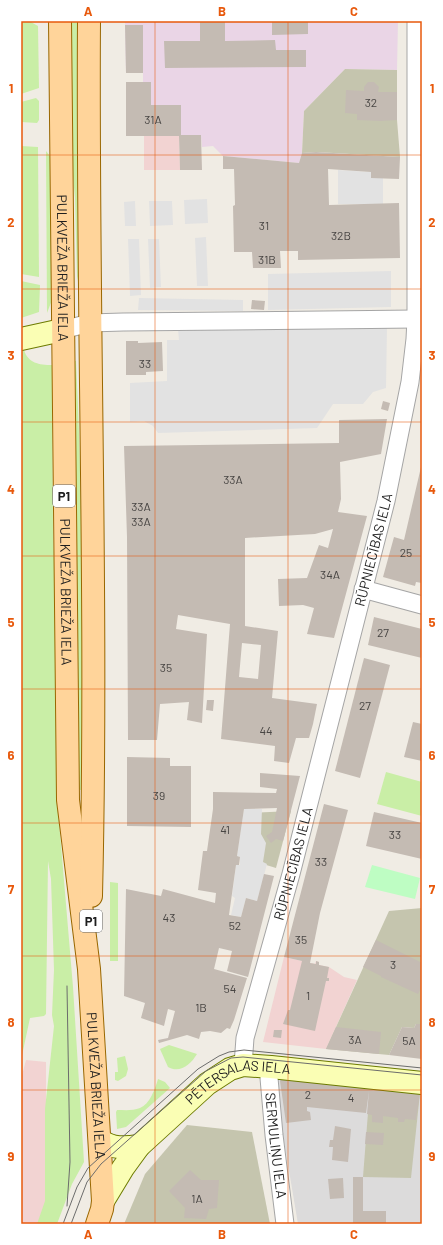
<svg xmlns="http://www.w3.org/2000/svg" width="443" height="1245" viewBox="0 0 443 1245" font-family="Barlow,sans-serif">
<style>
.residential{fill:#dcdbdb}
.commercial{fill:#f2d3d2}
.industrial{fill:#ead5e6}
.construction{fill:#c5c5ae}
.grass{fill:#c9eea6}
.park{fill:#befdc3}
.parking{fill:#e2e2e2}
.building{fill:#c4bbb3;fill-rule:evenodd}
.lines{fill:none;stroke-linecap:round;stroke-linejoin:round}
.street-casing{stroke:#a5a5a5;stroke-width:19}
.secondary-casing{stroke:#6d7b00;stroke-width:24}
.primary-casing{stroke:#996700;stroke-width:24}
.street{stroke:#fff;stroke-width:17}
.secondary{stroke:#fafeb4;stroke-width:22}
.primary{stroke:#ffd49a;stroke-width:22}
.tram{stroke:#6c6c6c;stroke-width:1}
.grid{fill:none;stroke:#e8590c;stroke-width:1;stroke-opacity:0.55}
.labels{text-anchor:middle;stroke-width:3.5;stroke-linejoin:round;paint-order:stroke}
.number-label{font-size:12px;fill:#484543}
.shield{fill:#fff;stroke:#626262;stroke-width:1}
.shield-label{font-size:13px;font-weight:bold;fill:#1e1e1e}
.street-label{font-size:14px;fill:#1e1e1e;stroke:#fff}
.neatline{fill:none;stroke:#e8590c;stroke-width:1.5}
.grid-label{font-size:13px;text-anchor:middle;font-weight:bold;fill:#e8590c}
</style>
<rect width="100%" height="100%" fill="#f0ece4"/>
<!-- residential -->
<polygon class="residential" points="272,1070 422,1088 422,1224 298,1224"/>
<!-- commercial -->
<g class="commercial">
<polygon points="144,136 179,136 180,170 144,170"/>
<polygon points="284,957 315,964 316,961 319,962 319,965 329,967 344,977 357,980 326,1049 263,1042"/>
<polygon points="26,1060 46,1062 46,1200 38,1224 21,1224 21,1079"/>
</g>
<!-- industrial -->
<polygon class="industrial" points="125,21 398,21 397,70 345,69 304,111 302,153 299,163 223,156 213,146 202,147 201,135 181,135 181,105 151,105 151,82 143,82 143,73 126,73"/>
<!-- construction -->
<g class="construction">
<polygon points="345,69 397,70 397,120 400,157 317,152 302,153 304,111"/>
<polygon points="291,811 276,868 243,858 247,813"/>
<polygon points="422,908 422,1024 416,1024 414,1028 402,1027 389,1055 326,1049 389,911"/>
<polygon points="370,1087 420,1093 411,1178 363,1177"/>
<polygon points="187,1125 252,1132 270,1224 124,1224 145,1174"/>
</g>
<!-- grass -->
<g class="grass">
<polygon points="21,21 29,21 38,26 39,88 21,94"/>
<polygon points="69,21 77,21 80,280 78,281 77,276 75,198 71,155"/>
<polygon points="36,98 39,101 39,120 37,123 21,122 21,102"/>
<polygon points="21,146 38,147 39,277 21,274"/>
<polygon points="46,151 50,156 51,161 52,300 47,313"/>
<polygon points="21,281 40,285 39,312 21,318 21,300 22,294 21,293"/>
<path d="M21 350H24C28 363 39 365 52 365L53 534 57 638V798L73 987 84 1162 72 1184 57 1224H37L45 1201V1109L54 1026 52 1015 54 970 51 879 48 861 46 1014 44 1016 30 1018 21 1060Z"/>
<path d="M72 361H76C83 504 83 647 83 790H80L78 787Z"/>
<polygon points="386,772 422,782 422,816 377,804"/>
<polygon points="110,882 118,883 118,961 110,961"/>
<path d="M169 1045 197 1054C191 1064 180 1074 168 1067L160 1049Z"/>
<polygon points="125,1056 128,1069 126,1076 118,1081 115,1080 115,1072 118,1072 117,1058"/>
<path d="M158 1079 165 1082 170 1088 126 1127 117 1129 116 1112 117 1110C124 1110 133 1111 140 1108 150 1104 155 1089 158 1079Z"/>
</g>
<!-- park -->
<polygon class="park" points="372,865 420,878 415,899 365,887"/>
<!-- parking -->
<g class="parking">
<polygon points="338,170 371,172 383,178 383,204 338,204"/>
<polygon points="207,199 208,223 185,224 184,200"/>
<polygon points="135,201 136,226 125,226 124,202"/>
<polygon points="149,201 172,201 173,225 150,226"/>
<polygon points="206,237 208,286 197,286 195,238"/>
<polygon points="128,239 139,239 141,295 130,296"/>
<polygon points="148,239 159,239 161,287 150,288"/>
<polygon points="391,271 391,307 268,310 268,274"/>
<polygon points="139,298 243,300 243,311 138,310"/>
<polygon points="387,328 386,388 373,392 363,404 333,404 317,428 158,433 153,426 144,421 130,422 130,383 167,381 167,340 179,340 178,329"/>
<polygon points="244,809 262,809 261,834 266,843 263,862 267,864 257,901 246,898 241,917 231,915 235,898 232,896 236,865 240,865 240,857 237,856"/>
</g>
<!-- building -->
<g class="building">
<polygon points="200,21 225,21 225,41 275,40 276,50 306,50 306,67 165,68 164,41 200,41"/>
<polygon points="272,21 308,21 308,34 272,35"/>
<polygon points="125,25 143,25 143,73 126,73"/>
<polygon points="126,82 151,82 151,105 181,105 181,135 201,135 202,170 180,170 179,136 126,136"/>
<polygon points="368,82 374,82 379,87 378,92 397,92 397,120 380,121 357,120 357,114 345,113 346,90 364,91 364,87"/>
<polygon points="316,152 400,157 399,179 371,178 371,172 328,169 329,205 399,203 400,258 298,260 298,251 280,251 281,268 253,268 252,252 234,252 233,206 235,205 234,169 223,169 223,156 299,163 302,153"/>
<polygon points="252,300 265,301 264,310 251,309"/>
<polygon points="126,341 138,341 138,343 162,342 163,371 146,372 146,375 126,375"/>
<polygon points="383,401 390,403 388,411 381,409"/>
<path d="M387 419 381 454 340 462 341 499 338 512 367 516 334 638 307 634 314 608 303 605 279 606 278 579 307 578 319 545 328 548 333 529 315 534 245 538V626L278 631 272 698 317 704 313 724 309 738H296L289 763 274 761 275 746 221 739 230 624 178 615 176 629 207 634 202 723 187 720 189 702 160 704 157 740H128L127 537 124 446 339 443V420ZM242 643 261 645 258 679 239 677Z"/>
<polygon points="421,467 422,583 416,582 415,586 383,577 394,537 404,540"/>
<polygon points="374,617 422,629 422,658 368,645"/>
<polygon points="364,658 390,665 360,778 335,771"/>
<polygon points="207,700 214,700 213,711 206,710"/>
<polygon points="413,722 422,724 422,761 404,757"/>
<polygon points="127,757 170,758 170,766 191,766 191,827 127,826"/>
<polygon points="260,773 300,776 283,841 276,839 271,843 266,836 272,832 277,808 244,809 237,856 240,857 239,865 236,865 229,915 241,917 246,898 257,901 264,874 274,876 248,977 227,971 232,951 219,948 214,969 247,978 234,1020 230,1029 227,1028 221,1033 210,1031 201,1032 199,1039 187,1035 159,1043 158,1040 168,1038 175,1011 168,1009 164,1026 141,1018 145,1003 124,996 126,889 161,896 163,889 215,903 216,893 198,890 203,851 207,851 213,809 213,792 276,793 277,789 260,787"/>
<polygon points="324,804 348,810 320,913 310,963 316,964 316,961 319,962 319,965 329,967 327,978 329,978 329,981 326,981 315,1031 283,1024 288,1010 290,1010 302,961 284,957"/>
<polygon points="374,812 422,823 422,859 366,846"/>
<polygon points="376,940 422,963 422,986 418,994 381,977 381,976 363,967"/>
<polygon points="416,1024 422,1024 422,1059 389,1055 402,1027 414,1028"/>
<polygon points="336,1027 381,1032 379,1054 326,1049"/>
<polygon points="274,1030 282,1030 281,1038 273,1037"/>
<polygon points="282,1078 420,1093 416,1120 405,1119 404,1122 398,1122 398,1118 383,1116 383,1123 372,1122 372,1115 367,1114 369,1091 366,1113 307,1107 307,1111 310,1112 311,1120 286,1123 280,1081"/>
<polygon points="335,1126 351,1129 348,1162 332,1160 333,1147 329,1147 330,1140 333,1140"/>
<polygon points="366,1132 384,1133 383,1145 365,1144"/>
<polygon points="190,1170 201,1180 219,1180 217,1208 209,1209 206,1219 184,1218 185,1208 169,1191"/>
<polygon points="353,1177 363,1177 363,1211 386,1211 386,1224 353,1224"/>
<polygon points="343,1178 344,1198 330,1199 328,1179"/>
</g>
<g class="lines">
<!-- street casing -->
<g class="street-casing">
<g id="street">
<polyline points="62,330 90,323 123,322 416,319"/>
<polyline points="363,589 422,605"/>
<path id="s1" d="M243 1065 245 1038 291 874 386 501 410 382 415 339 416 319V21"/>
<path id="s2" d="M271 1067 269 1078 274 1135 285 1224"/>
</g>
</g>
<!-- secondary casing -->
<g class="secondary-casing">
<g id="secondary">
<polyline points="21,339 62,330"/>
<path d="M100 1140C112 1149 125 1148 139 1146"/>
<path id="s3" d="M103 1201 123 1168 139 1146 207 1084 230 1069 243 1065 271 1067 422 1083"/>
</g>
</g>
<!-- primary casing -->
<g class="primary-casing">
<g id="primary">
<path id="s4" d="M60 21 68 800 89 969 103 1201 102 1209 97 1224"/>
<path d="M89 21C87 313 98 604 91 896"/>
</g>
</g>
<!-- street -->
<use href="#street" class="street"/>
<!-- secondary -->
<use href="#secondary" class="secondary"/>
<!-- primary -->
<use href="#primary" class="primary"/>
<!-- tram -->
<g class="tram">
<polyline points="67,1206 70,1162 67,986"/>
<polyline points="63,1224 77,1187 88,1168 198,1069 219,1056 229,1052 244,1050 422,1068"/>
<polyline points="71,1224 87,1182 101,1164 206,1071 231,1058 243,1057 422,1075"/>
</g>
</g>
<!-- grid -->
<path class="grid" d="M155 21V1224M288 21V1224M21 155H422M21 289H422M21 422H422M21 556H422M21 689H422M21 823H422M21 956H422M21 1090H422"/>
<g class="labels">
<!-- number labels -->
<g class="number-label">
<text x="371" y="107">32</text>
<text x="153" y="124">31A</text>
<text x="264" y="230">31</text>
<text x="341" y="240">32B</text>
<text x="267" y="264">31B</text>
<text x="145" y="368">33</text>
<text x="233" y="484">33A</text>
<text x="141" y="511">33A</text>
<text x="141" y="526">33A</text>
<text x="406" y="557">25</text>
<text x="330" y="579">34A</text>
<text x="383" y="637">27</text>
<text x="166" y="672">35</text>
<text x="365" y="710">27</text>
<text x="266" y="735">44</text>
<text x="159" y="800">39</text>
<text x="225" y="834">41</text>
<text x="395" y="839">33</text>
<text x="321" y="866">33</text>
<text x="169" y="922">43</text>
<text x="235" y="930">52</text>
<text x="301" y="944">35</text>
<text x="393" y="969">3</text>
<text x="230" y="993">54</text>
<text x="308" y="1000">1</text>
<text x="201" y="1012">1B</text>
<text x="355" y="1044">3A</text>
<text x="409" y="1045">5A</text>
<text x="308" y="1099">2</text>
<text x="351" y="1102">4</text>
<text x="197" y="1203">1A</text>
</g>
<!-- shield labels -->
<g class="shield">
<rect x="53" y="485" width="22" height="22" rx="3"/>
<rect x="80" y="910" width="22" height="22" rx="3"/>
</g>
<g class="shield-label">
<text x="64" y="501">P1</text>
<text x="91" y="926">P1</text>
</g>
<!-- street labels -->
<g class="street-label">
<text dy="5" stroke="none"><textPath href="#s4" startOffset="247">PULKVEŽA BRIEŽA IELA</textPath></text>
<text dy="5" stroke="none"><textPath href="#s1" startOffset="532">RŪPNIECĪBAS IELA</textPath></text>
<text dy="5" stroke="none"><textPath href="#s4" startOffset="571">PULKVEŽA BRIEŽA IELA</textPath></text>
<text dy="5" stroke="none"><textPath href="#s1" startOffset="208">RŪPNIECĪBAS IELA</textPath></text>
<text dy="5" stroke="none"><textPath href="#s4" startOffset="1066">PULKVEŽA BRIEŽA IELA</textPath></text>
<text dy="5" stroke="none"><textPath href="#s3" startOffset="189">PĒTERSALAS IELA</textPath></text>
<text dy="5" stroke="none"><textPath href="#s2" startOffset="79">SERMULIŅU IELA</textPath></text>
</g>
</g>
<!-- border -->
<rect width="443" height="1245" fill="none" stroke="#ffffff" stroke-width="44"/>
<rect x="22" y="22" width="399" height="1201" class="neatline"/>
<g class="grid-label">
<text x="88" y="16">A</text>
<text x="222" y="16">B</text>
<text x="354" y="16">C</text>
<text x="11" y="93">1</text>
<text x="432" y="93">1</text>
<text x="11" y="227">2</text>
<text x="432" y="227">2</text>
<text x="11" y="360">3</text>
<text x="432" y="360">3</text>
<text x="11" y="494">4</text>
<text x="432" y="494">4</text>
<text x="11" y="627">5</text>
<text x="432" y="627">5</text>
<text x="11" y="760">6</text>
<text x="432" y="760">6</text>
<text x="11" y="894">7</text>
<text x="432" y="894">7</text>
<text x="11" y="1027">8</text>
<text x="432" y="1027">8</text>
<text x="11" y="1161">9</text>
<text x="432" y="1161">9</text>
<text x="88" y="1239">A</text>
<text x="222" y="1239">B</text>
<text x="354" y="1239">C</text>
</g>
</svg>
